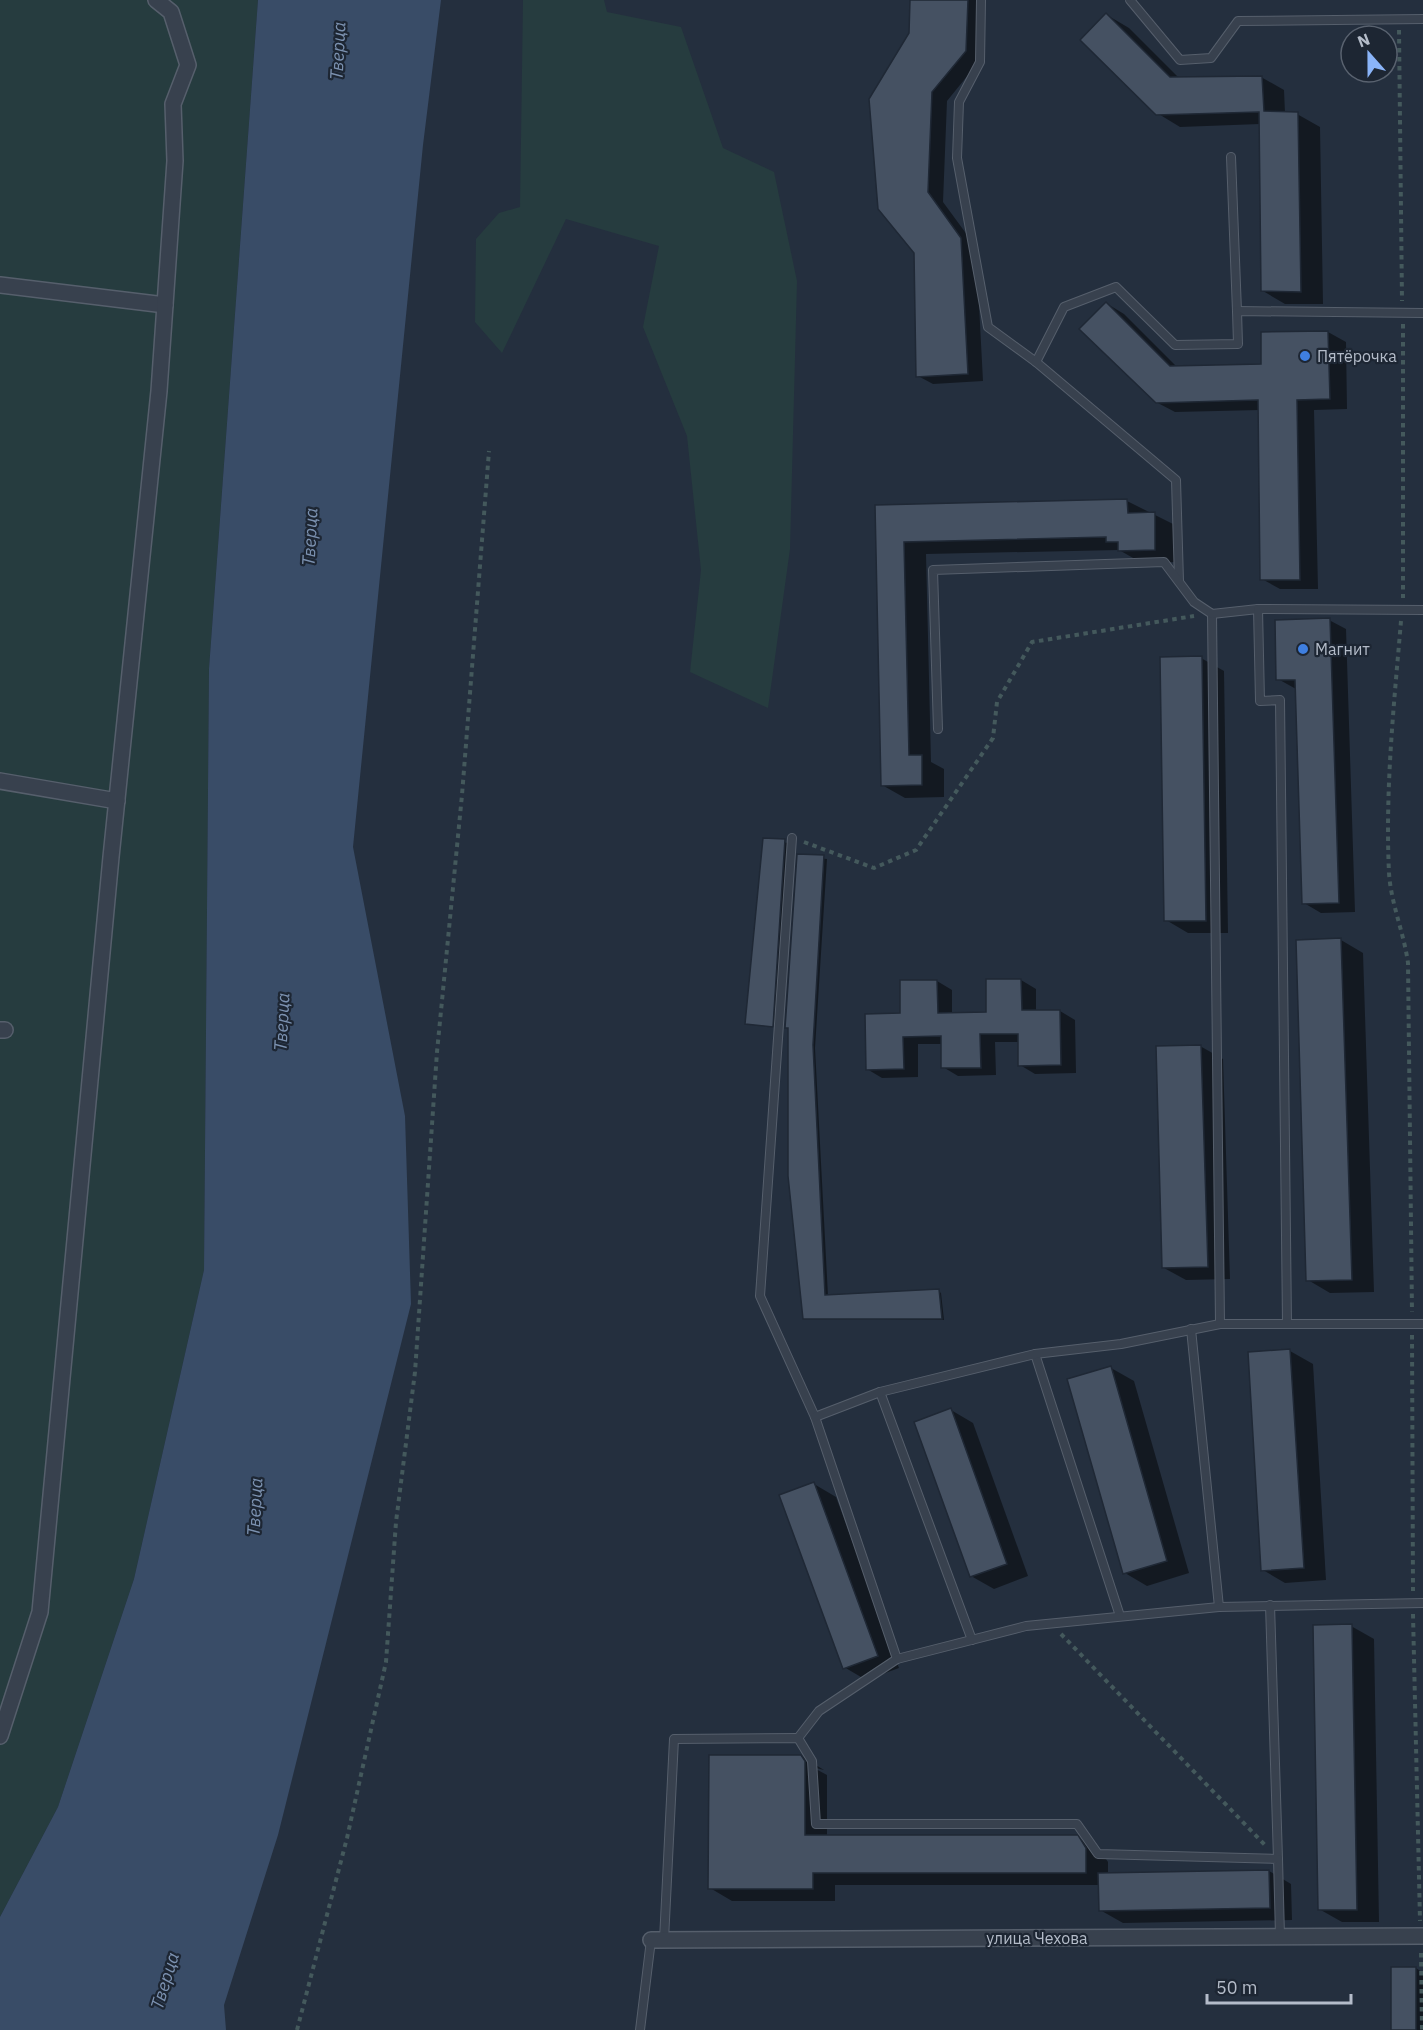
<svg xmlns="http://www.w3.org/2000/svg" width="1423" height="2030" viewBox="0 0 1423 2030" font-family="'IBM Plex Sans',sans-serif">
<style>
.green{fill:#263c3f}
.water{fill:#394c67}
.shadow{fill:#0007}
.building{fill:#455162;stroke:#1f2835;stroke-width:1.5}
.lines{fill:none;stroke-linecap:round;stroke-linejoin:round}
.service-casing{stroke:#565f6c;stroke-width:10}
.minor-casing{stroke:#565f6c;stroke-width:18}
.path{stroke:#44595c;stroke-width:4;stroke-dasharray:4.5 4.5;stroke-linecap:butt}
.service{stroke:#38414e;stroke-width:8}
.minor{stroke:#38414e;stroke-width:15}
.shop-dot{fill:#3f7fe0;stroke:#1d2633;stroke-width:2}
.labels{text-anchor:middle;stroke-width:4.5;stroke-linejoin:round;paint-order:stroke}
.poi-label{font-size:16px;fill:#b4bcc9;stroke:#1d2633;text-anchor:start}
.street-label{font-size:16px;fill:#b4bcc9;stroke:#1d2633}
.water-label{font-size:18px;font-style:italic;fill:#7c92b1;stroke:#1d2633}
</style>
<rect width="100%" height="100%" fill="#242f3e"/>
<!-- green -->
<g class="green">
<polygon points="0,0 258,0 209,669 204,1270 134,1579 58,1807 0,1917"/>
<polygon points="523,0 604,0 607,12 681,27 723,148 774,172 797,281 790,549 768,708 690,672 701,570 687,436 643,327 659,246 566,219 502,353 475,322 476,239 499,213 520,207"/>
</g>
<!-- water -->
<polygon class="water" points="258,0 441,0 423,145 353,847 405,1116 411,1304 278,1835 224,2005 226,2030 0,2030 0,1917 58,1807 134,1579 204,1270 209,669"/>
<!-- shadow -->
<g class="shadow">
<polygon points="912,0 983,0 981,59 947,101 943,202 976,247 983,381 933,384 918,376"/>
<polygon points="1107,15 1129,28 1180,79 1261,77 1284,90 1285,113 1297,114 1320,127 1323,304 1285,304 1263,291 1260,124 1180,127 1157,113"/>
<polygon points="1106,303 1124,314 1177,367 1263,366 1328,332 1346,342 1347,409 1314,410 1318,589 1280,589 1262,579 1260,410 1175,412 1156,402"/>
<polygon points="1127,501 1177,526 1177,562 1142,563 1119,550 926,554 931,762 944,769 944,797 905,798 882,785 877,506"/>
<polygon points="1329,620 1346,629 1355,912 1321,913 1304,903 1296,689 1278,679"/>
<polygon points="1201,658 1224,671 1228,933 1188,933 1166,920"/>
<polygon points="764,839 788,843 776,1027 746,1023"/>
<polygon points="798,856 827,859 815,1048 828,1296 938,1291 941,1293 944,1320 804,1318 790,1029"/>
<polygon points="1341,940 1363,953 1374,1292 1330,1293 1308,1280"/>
<polygon points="1021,980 1036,989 1036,1012 1060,1011 1075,1020 1076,1073 1035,1074 1020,1065 1019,1042 995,1042 996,1075 958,1076 943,1067 942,1044 918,1044 918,1077 882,1078 867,1069 902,1014 937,981 952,990 952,1014 988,1014"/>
<polygon points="1200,1046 1223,1059 1230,1279 1186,1280 1164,1268"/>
<polygon points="1290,1351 1313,1364 1326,1580 1285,1583 1263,1570"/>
<polygon points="1111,1368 1134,1381 1189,1573 1147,1586 1125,1573"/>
<polygon points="951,1410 973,1423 1028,1576 994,1589 971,1576"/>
<polygon points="814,1484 836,1497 899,1668 866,1680 844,1667"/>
<polygon points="1351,1626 1374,1639 1379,1922 1342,1922 1319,1909"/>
<polygon points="801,1756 824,1770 812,1767 827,1775 827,1837 1077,1837 1100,1850 1108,1862 1108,1874 1269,1871 1291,1884 1292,1920 1123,1923 1100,1910 1100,1885 835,1885 835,1901 732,1901 710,1888"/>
<polygon points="1416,1968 1423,1973 1423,2030 1392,2030"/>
</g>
<!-- building -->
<g class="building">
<polygon points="910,0 968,0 966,51 932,92 928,192 961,238 968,374 916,377 914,253 878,209 869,99 909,33"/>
<polygon points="1106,13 1170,77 1262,76 1264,111 1298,112 1301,292 1261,291 1259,112 1156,115 1080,40"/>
<polygon points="1106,302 1170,366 1261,364 1261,332 1328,331 1330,399 1297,400 1300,580 1260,580 1258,400 1156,403 1079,329"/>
<polygon points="1127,499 1128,513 1155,512 1155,550 1118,551 1118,542 1106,542 1106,537 904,542 909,755 922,755 922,785 881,786 875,505"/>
<polygon points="1330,618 1339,903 1302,904 1295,680 1276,680 1275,620"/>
<polygon points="1202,656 1206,921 1164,921 1160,657"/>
<polygon points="763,838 785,839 773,1027 745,1024"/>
<polygon points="797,854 824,855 813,1045 825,1295 939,1289 942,1319 803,1319 788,1176 788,1028 785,1028"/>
<polygon points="1341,938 1352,1280 1306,1281 1296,940"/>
<polygon points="986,979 1021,979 1022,1010 1060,1010 1061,1065 1018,1066 1018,1034 980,1034 981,1068 941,1068 941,1036 903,1037 904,1069 866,1070 865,1014 900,1013 900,980 937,980 938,1013 986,1012"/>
<polygon points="1201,1045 1208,1267 1162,1268 1156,1046"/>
<polygon points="1290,1349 1304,1568 1261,1571 1248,1352"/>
<polygon points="1111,1366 1167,1561 1123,1574 1067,1379"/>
<polygon points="951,1408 1007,1564 970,1577 914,1422"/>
<polygon points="814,1482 878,1656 843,1669 779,1495"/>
<polygon points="1352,1624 1357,1910 1318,1910 1313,1625"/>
<polygon points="709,1755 801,1755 805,1761 805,1835 1078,1835 1086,1848 1086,1873 813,1873 813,1889 708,1889"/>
<polygon points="1269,1870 1270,1908 1099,1911 1098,1873"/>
<rect x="1391" y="1967" width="25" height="63"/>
</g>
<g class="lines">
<!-- service casing -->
<g class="service-casing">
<g id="service">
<polyline points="981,0 980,62 959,102 957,158 988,327 1036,362 1176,480 1179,581"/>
<polyline points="1130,0 1180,60 1211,58 1238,21 1423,19"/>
<polyline points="1231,157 1237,311"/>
<polyline points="1036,362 1064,307 1116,287 1175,345 1238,344 1237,311 1423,313"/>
<polyline points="1212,614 1220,1324"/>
<polyline points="938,729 933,570 1164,562 1194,602 1212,614 1258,609"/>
<polyline points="792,838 760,1296 815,1417 897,1659"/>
<polyline points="1287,1324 1280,700 1260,701 1258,609 1423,610"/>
<polyline points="1191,1329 1219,1607"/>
<polyline points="1035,1354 1120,1616"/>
<polyline points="880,1392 972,1640"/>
<polyline points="815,1417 880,1392 1035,1354 1121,1344 1220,1324 1423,1324"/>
<polyline points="1270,1605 1278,1859"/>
<polyline points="798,1738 819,1711 897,1659 1026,1626 1219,1607 1423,1603"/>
<polyline points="664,1940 674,1739 798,1738 812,1761 816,1824 1077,1824 1098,1854 1278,1859 1280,1936"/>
<polyline points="640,2030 651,1940"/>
</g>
</g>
<!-- minor casing -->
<g class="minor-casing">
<g id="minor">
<polyline points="0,285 165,305"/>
<polyline points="0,781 117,801"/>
<polyline points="0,1030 5,1030"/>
<polyline points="0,1736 40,1612 111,857 159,391 175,161 173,104 188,65 171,12 156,0"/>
<polyline points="651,1940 1423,1936"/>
</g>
</g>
<!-- path -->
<g class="path">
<polyline points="1399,30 1402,301"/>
<polyline points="1403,324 1403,598"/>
<path d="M1401 621C1394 704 1385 789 1389 873 1391 904 1404 933 1408 963L1412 1312"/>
<polyline points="804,842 874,868 916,850 993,738 997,702 1032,642 1194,616"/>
<polyline points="1412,1335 1413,1591"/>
<polyline points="1413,1614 1420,1921"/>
<polyline points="1061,1634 1265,1845"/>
<polyline points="1421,1953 1422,2030"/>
<polyline points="297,2030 347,1838 386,1662 396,1522 415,1372 437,1052 462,795 489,451"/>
</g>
<!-- service -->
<use href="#service" class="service"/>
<!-- minor -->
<use href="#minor" class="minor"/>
</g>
<!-- markers -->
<g class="shop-dot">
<circle cx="1305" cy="356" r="6"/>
<circle cx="1303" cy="649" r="6"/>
</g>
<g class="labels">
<!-- poi labels -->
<g class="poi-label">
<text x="1317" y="362">Пятёрочка</text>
<text x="1315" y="655">Магнит</text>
</g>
<!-- street labels -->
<g class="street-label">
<text x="1037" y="1944">улица Чехова</text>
</g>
<!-- water labels -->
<g class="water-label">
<text transform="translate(338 51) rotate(-87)" y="6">Тверца</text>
<text transform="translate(310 537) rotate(-87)" y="6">Тверца</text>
<text transform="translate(282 1022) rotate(-87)" y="6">Тверца</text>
<text transform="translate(255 1507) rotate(-87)" y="6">Тверца</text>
<text transform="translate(165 1981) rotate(-73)" y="6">Тверца</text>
</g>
</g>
<!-- north arrow -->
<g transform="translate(1369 54) rotate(339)"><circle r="28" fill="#1d2633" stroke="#59626f" stroke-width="1.5"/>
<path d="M0-4.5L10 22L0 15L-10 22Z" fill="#8ab4f8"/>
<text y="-9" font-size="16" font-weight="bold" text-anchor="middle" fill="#b4bcc9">N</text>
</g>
<!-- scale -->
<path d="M1207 1994v9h144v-9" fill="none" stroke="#b4bcc9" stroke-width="3"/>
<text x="1216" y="1994" font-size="18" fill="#b4bcc9" stroke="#1d2633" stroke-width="4.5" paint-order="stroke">50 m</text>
</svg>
